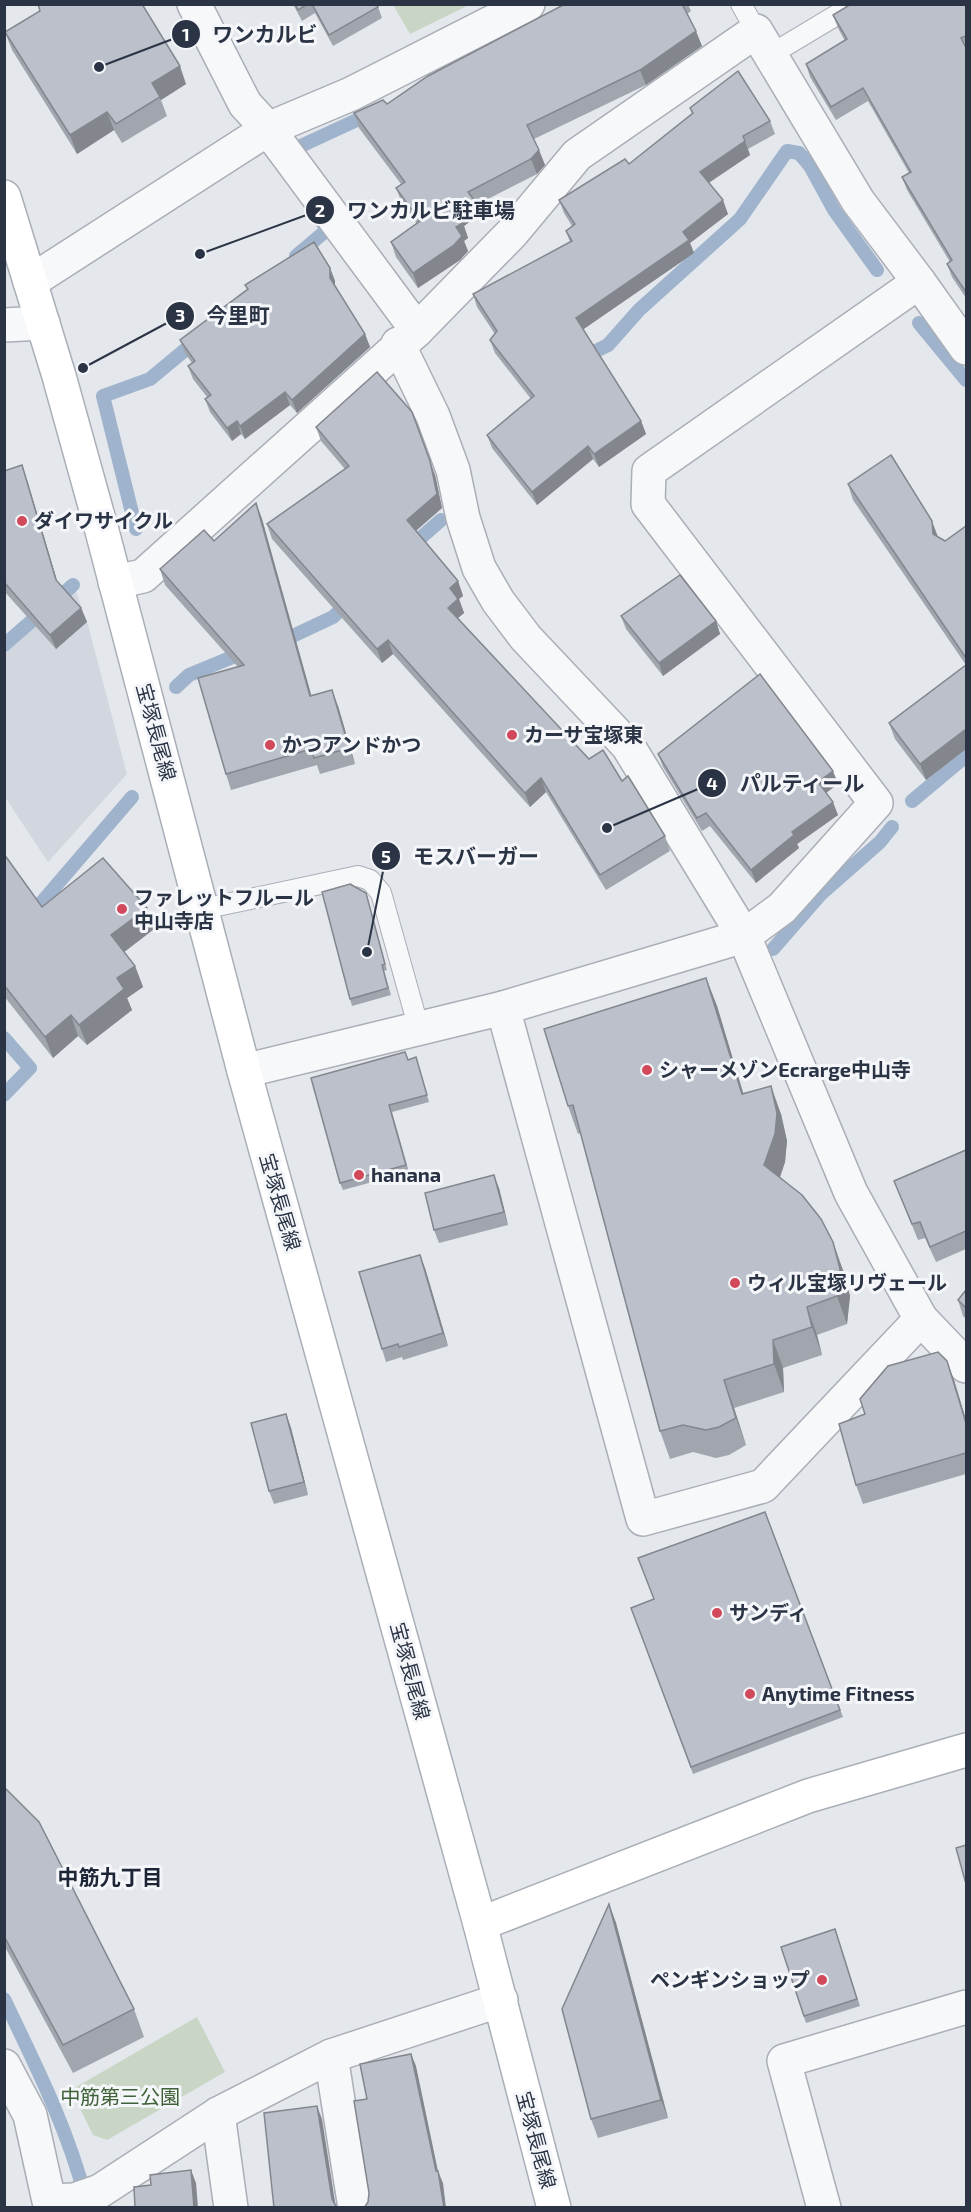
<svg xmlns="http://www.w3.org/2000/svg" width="971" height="2212" viewBox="0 0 971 2212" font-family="'Exo 2','Noto Sans JP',sans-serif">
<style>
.built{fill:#d2d6de}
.green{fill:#c9d6c5}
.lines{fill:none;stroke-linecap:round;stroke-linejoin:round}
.stream{stroke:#9fb4cc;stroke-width:14}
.lane-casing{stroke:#a9aeb7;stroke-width:22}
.street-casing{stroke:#a9aeb7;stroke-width:36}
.secondary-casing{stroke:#a9aeb7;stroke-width:36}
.lane{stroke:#f7f8fa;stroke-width:20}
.street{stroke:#f7f8fa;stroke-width:33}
.secondary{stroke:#fff;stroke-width:33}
.wall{fill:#a1a5ae}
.shaded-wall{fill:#83868d}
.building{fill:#bbc0ca;stroke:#83868d;stroke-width:1.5}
.poi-dot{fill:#d1495b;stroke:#f4f6f9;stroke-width:2}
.labels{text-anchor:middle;stroke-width:6;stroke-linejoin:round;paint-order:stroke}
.poi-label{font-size:20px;font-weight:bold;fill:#2b3445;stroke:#f4f6f9;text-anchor:start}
.street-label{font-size:20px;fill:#2b3445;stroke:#f4f6f9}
.park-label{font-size:20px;fill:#3f6138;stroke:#f4f6f9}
.neighbourhood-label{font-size:21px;font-weight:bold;fill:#1d2536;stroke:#f4f6f9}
.leader{fill:none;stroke:#2b3445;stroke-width:2}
.callout-dot{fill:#2b3445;stroke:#f4f6f9;stroke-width:2}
.mark-label{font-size:18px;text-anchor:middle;font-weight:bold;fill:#fff}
.callout-label{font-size:21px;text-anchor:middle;font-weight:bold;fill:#2b3445;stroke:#f4f6f9;stroke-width:6;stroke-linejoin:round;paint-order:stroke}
</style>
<rect width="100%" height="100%" fill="#e4e7ec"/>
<!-- built -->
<polygon class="built" points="75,589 88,625 127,774 48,862 5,797 4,650"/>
<!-- green -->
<g class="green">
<polygon points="393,5 469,5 410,34"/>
<polygon points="197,2017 225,2072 107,2140 93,2135 71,2090"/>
</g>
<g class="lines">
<!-- stream -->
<g class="stream">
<polyline points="292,150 372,113"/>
<polyline points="296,256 328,229 321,221"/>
<polyline points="919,323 966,380"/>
<polyline points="582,358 608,345 639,310 740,219 787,151 799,153 810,166 834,210 877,270"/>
<polyline points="136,529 103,396 150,379 197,340"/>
<polyline points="409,548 441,520"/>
<polyline points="280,642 333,617 350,601"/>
<polyline points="4,645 73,585"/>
<polyline points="176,687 189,675 247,651"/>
<polyline points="912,801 966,756"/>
<polyline points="30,916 132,797"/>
<polyline points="773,949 821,894 880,842 892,827"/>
<polyline points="4,1038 30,1068 4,1095"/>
<path d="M4 1999C35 2064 67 2127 85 2196"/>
</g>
<!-- lane casing -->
<g class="lane-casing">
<g id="lane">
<polyline points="741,4 756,31"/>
<polyline points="770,55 855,4"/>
<polyline points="203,909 358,876 370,880 381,893 419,1029"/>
</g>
</g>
<!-- street casing -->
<g class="street-casing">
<g id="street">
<polyline points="194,4 245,104 268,129 417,330"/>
<polyline points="30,282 268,129 351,94 528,4"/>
<polyline points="4,325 43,323"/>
<polyline points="398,344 433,416 453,470 463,518 479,568 498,601 526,638 628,746 744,936 851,1193 921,1319"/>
<polyline points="966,348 919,282 649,471 648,504 876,803 782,908 744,936 503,1008 643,1519 763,1486 921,1319 966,1366"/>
<polyline points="115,582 143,576 417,330 512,233 577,155 756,31 858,201 919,282"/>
<polyline points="244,1071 503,1008"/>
<polyline points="331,2056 355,2208"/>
<polyline points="4,2066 30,2115 49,2201 74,2200 100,2191 218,2114 331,2056 501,2000"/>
<polyline points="218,2114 231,2208"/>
<polyline points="824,2208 784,2061 966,2007"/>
</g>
</g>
<!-- secondary casing -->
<g class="secondary-casing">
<g id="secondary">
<polyline points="4,197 59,376 102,531 244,1071 480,1924 554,2208"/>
<polyline points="480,1924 808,1796 966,1750"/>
</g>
</g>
<!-- lane -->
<use href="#lane" class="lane"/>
<!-- street -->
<use href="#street" class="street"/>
<!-- secondary -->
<use href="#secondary" class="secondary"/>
</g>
<!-- wall -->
<g class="wall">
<polygon points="293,4 377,4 382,18 333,46 315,13 302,21"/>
<polygon points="565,4 688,4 691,11 687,14 702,46 646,85 534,139 545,165 537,174 476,205 479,215 464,226 468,238 464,241 468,251 460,260 418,288 396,257 391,242 417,224 402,203 396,188 401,184 359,128 354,113 387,104"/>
<polygon points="966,4 966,298 952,277 947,264 950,262 907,190 902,177 909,173 868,101 836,120 810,77 806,64 845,41 838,28 833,15"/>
<polygon points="5,32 186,84 161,100 167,116 122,143 114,130 77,154 12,50"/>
<polygon points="690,108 770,121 775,134 748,149 750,155 709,183 728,214 690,243 694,253 583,329 641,421 646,434 599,467 593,459 537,505 492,448 487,435 531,399 495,353 490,340 495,334 477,307 473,294 570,242 566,231 572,226 564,213 559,200 629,164 692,114"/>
<polygon points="330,268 335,281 335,286 365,334 370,347 297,413 290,405 245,439 241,434 232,441 210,412 205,399 207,397 193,379 188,366 192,363 185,353 180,340 247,289 245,285"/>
<polygon points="316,427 435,475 442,508 416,531 458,581 463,596 459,599 464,613 458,618 589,759 622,781 665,836 670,851 606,890 546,792 530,807 393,654 382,663 272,539 267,524 345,469 321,441"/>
<polygon points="4,471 27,480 57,581 81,608 87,622 56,649 4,591"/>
<polygon points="848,484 945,541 966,526 966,749 926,780 895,739 889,723 966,665 853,500"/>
<polygon points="256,503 262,519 311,696 338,706 355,764 320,774 317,765 231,790 226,774 238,667 165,585 160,569 214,541"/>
<polygon points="621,616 716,621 720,634 663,676 626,629"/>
<polygon points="658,754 838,784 826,793 838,815 797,844 799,848 756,883 710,826 702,831 663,767"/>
<polygon points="4,854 42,907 147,908 154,929 124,952 135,966 143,987 127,998 132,1010 87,1045 78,1036 53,1058 4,996"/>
<polygon points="366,893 387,970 384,971 391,995 352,1006 350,999"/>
<polygon points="706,978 717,1006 743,1094 781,1114 787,1141 785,1162 780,1178 843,1270 850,1296 847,1324 817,1335 822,1355 783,1368 784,1392 734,1408 746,1445 729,1455 716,1458 693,1452 670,1459 660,1431 580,1133 578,1134 568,1106"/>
<polygon points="416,1057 429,1102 392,1112 409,1172 343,1190 340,1183 408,1060"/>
<polygon points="966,1150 966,1249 936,1262 925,1238 918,1240 894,1181"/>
<polygon points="499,1188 508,1225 439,1243 434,1230"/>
<polygon points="425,1268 448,1346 403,1360 402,1357 386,1362 382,1349"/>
<polygon points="966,1290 966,1319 963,1316 958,1300"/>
<polygon points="954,1380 966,1420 966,1474 863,1504 856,1485"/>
<polygon points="286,1414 291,1428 308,1495 274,1504 269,1491"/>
<polygon points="765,1512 843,1717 693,1774 631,1608 654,1599"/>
<polygon points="4,1787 134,2009 144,2037 73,2073 4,1945"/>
<polygon points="609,1904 616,1923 668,2118 598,2138 591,2119"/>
<polygon points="835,1929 860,2006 806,2023 781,1947"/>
</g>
<!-- shaded-wall -->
<g class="shaded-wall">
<polygon points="696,31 702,46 646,85 640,70"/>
<polygon points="180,66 186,84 161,100 152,83"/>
<polygon points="107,112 114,130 77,154 70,135"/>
<polygon points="745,141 750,155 705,185 700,172"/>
<polygon points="539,150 545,165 537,174 531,159"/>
<polygon points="474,200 479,215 464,226 468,238 464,241 468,251 460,260 418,288 413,273 455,213"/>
<polygon points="723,200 728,214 690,243 694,253 581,331 576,318"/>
<polygon points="330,268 335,281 335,292 330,278"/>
<polygon points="365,334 370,347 297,413 292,400"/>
<polygon points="285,392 290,405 245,439 240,426"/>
<polygon points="237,421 241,434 232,441 227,428"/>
<polygon points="641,421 646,434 599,467 594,454"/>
<polygon points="588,446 593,459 537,505 532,492"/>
<polygon points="430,461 435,475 442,508 412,534 407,520"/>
<polygon points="22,465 27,480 61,594 56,580"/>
<polygon points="256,503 262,519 316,712 310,696"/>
<polygon points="932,521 938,537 938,550 933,534"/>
<polygon points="458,581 463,596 459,599 464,613 453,622 448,608 450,588"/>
<polygon points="81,608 87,622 56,649 50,635"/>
<polygon points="716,621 720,634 663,676 659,663"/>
<polygon points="388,640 393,654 382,663 377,649"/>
<polygon points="332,690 338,706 355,764 349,748"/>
<polygon points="966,729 966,749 926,780 920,764"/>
<polygon points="833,771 838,784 823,795 818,782"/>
<polygon points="541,778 546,792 530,807 525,793"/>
<polygon points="833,802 838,815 797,844 799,848 756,883 751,870 792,832"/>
<polygon points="147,908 154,929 119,956 111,935"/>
<polygon points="135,966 143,987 127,998 132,1010 87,1045 79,1025 117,978"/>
<polygon points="706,978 717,1006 752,1122 742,1094"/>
<polygon points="71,1015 78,1036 53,1058 45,1037"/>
<polygon points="771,1086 781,1114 787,1141 785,1162 774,1193 764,1165"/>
<polygon points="494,1175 499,1188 508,1225 504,1212"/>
<polygon points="833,1242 843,1270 850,1296 847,1324 837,1296"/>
<polygon points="420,1255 425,1268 448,1346 443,1333"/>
<polygon points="807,1307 817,1335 822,1355 812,1327"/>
<polygon points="773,1340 783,1368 784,1392 774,1364"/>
<polygon points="947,1361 954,1380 966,1420 966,1423"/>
<polygon points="724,1380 734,1408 746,1445 736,1418"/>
<polygon points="286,1414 291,1428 308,1495 304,1482"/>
<polygon points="609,1904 616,1923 668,2118 661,2100"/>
<polygon points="411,2054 416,2066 439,2176 438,2171 443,2183 446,2208 444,2208"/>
<polygon points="317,2106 322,2119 336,2208 332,2199"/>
<polygon points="191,2170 196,2183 198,2208 194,2208"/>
</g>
<!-- building -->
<g class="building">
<polygon points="38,4 142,4 180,66 152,83 160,97 116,124 107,112 70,135 5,32 40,11"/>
<polygon points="295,4 308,4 298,10"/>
<polygon points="312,4 377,4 378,7 329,35"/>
<polygon points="565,4 682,4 696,31 640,70 527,125 539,150 531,159 468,192 474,200 455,213 463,223 456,227 462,236 454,245 413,273 391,242 420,221 396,188 405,182 354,113 383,100 387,104 428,76"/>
<polygon points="851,4 966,4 966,36 961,38 966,48 966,292 947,264 952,260 902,177 911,172 863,88 831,107 806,64 847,39 833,15"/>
<polygon points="738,71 770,121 743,136 745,141 700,172 723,200 683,232 689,240 576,318 641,421 594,454 588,446 532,492 487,435 534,396 490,340 497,331 473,294 572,241 566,231 575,224 559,200 625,159 629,164 693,113 690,108"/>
<polygon points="314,242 330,268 330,278 365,334 292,400 285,392 240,426 237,421 227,428 205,399 211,395 188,366 195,361 180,340 248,289 245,285"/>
<polygon points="377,372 412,412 430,461 437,494 407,520 458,581 450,588 458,599 448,608 589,759 603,750 622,781 628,776 665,836 600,875 541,778 525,793 388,640 377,649 267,524 349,466 316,427"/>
<polygon points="891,455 932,521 933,534 945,541 966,526 966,658 848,484"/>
<polygon points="22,465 56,580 81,608 50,635 4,582 4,471"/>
<polygon points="256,503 310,696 332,690 349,748 314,758 311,749 226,774 198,678 244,665 160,569 204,530 214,541"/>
<polygon points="680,575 716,621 659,663 621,616"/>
<polygon points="966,665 966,729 920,764 889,723"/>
<polygon points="760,674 833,771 818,782 833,802 792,832 794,835 751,870 706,813 697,818 658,754"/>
<polygon points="4,854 42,907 103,858 147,908 111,935 135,966 117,978 124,989 79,1025 71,1015 45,1037 4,985"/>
<polygon points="350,884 366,893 385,964 382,965 388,988 350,999 322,892"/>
<polygon points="706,978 742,1094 771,1086 777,1113 775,1134 764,1165 802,1195 821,1219 833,1242 840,1269 837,1296 807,1307 812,1327 773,1340 774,1364 724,1380 736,1418 719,1427 706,1430 683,1425 660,1431 573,1105 568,1106 544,1029"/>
<polygon points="405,1052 408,1060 416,1057 427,1095 389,1105 406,1165 340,1183 311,1078"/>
<polygon points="966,1150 966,1231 930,1247 920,1222 912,1224 894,1181"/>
<polygon points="494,1175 504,1212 434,1230 425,1193"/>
<polygon points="420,1255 443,1333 399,1347 398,1344 382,1349 359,1272"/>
<polygon points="966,1290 966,1308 958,1300"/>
<polygon points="938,1352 947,1361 966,1423 966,1453 856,1485 839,1424 865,1414 860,1399 888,1366"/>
<polygon points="286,1414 304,1482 269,1491 251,1423"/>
<polygon points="765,1512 840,1710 691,1767 631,1608 654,1599 638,1558"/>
<polygon points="4,1787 39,1822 134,2009 63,2045 4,1936"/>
<polygon points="966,1845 966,1884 956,1848"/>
<polygon points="609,1904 661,2100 591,2119 562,2009"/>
<polygon points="835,1929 857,1999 804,2016 781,1947"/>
<polygon points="411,2054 436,2171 438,2171 444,2208 364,2208 368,2202 369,2193 354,2101 367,2099 360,2064"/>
<polygon points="317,2106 332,2199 337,2208 274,2208 264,2113"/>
<polygon points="191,2170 194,2208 135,2208 134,2187 151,2185 150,2175"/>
</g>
<!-- markers -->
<g class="poi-dot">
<circle cx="22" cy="521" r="6"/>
<circle cx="512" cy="735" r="6"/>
<circle cx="270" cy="745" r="6"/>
<circle cx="122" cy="909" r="6"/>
<circle cx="647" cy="1070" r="6"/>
<circle cx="359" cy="1175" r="6"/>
<circle cx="735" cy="1283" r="6"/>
<circle cx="717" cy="1613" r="6"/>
<circle cx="750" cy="1694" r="6"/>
<circle cx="822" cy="1980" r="6"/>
</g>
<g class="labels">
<!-- poi labels -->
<g class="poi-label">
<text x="34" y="528">ダイワサイクル</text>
<text x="524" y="742">カーサ宝塚東</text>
<text x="282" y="752">かつアンドかつ</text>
<text x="134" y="905">ファレットフルール<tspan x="134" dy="23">中山寺店</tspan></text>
<text x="659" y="1077">シャーメゾンEcrarge中山寺</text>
<text x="371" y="1182">hanana</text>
<text x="747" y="1290">ウィル宝塚リヴェール</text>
<text x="729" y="1620">サンディ</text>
<text x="762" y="1701">Anytime Fitness</text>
<text x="810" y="1987" text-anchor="end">ペンギンショップ</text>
</g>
<!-- street labels -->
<g class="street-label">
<text transform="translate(156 732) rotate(75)" y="7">宝塚長尾線</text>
<text transform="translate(280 1202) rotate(74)" y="7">宝塚長尾線</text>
<text transform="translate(410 1671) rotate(75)" y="7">宝塚長尾線</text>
<text transform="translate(536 2140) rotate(75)" y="7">宝塚長尾線</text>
</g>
<!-- park labels -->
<g class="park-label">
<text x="120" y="2104">中筋第三公園</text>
</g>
<!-- neighbourhood labels -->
<g class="neighbourhood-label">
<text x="110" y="1885">中筋九丁目</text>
</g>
</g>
<!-- callouts -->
<path class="leader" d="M99 67L186 34M200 254L320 210M83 368L180 316M607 828L712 783M367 952L386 856"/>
<g class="callout-dot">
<circle cx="99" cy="67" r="6"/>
<circle cx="200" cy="254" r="6"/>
<circle cx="83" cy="368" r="6"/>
<circle cx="607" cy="828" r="6"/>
<circle cx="367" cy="952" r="6"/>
<circle cx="186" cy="34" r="15"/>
<circle cx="320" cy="210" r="15"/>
<circle cx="180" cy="316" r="15"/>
<circle cx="712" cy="783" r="15"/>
<circle cx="386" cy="856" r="15"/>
</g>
<g class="mark-label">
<text x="186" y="41">1</text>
<text x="320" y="217">2</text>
<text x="180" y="322">3</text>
<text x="712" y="790">4</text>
<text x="386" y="863">5</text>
</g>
<g class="callout-label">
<text x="265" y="42">ワンカルビ</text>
<text x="431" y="218">ワンカルビ駐車場</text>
<text x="238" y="323">今里町</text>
<text x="802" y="791">パルティール</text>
<text x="476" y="864">モスバーガー</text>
</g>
<!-- border -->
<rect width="971" height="2212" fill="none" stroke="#2b3445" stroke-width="12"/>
</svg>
